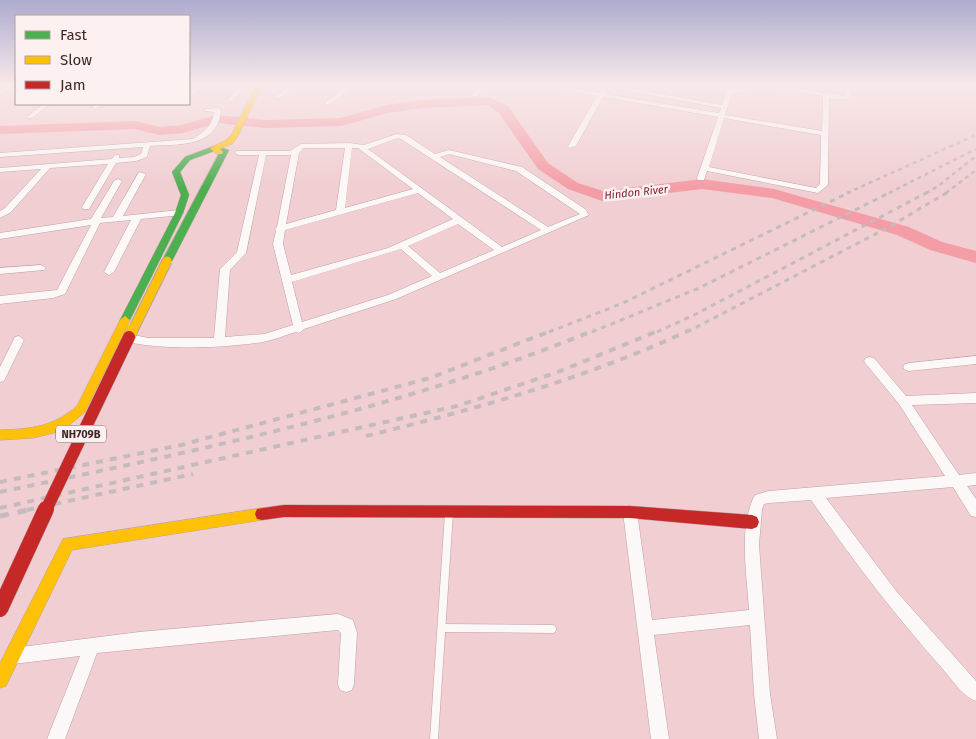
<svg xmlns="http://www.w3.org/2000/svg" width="976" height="739" viewBox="0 0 976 739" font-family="'Fira Sans',sans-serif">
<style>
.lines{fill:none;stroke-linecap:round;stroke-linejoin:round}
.river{fill:#f49da6;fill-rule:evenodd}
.lane-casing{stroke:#bba1a3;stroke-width:9}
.street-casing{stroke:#bba1a3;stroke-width:1}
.fast-casing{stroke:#bba1a3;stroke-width:1}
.slow-casing{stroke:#bba1a3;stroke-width:1}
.jam-casing{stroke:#bba1a3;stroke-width:1}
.lane{stroke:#fdf8f8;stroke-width:8}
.street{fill:#fdf8f8;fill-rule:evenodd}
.fast{fill:#4caf50;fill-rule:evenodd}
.slow{fill:#ffc107;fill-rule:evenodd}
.jam{fill:#c62828;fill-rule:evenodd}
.rail-far3{stroke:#c5bbbd;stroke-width:2.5;stroke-dasharray:4 4;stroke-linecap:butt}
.rail-far2{stroke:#c5bbbd;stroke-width:3;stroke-dasharray:5 5;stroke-linecap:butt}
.rail-far1{stroke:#c5bbbd;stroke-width:4;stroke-dasharray:7 7;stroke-linecap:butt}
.rail{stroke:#c5bbbd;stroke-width:5;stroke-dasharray:9 9;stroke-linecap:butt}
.slow-bridge-far1-casing{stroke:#bba1a3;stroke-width:11;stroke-linecap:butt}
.slow-bridge-casing{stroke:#bba1a3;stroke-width:13;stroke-linecap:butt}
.jam-bridge-far1-casing{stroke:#bba1a3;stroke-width:13;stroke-linecap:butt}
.jam-bridge-casing{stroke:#bba1a3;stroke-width:17;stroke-linecap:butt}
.slow-bridge-far1{stroke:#ffc107;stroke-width:9}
.slow-bridge{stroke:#ffc107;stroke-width:12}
.jam-bridge-far1{stroke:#c62828;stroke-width:12}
.jam-bridge{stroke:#c62828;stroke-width:16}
.labels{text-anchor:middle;stroke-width:5;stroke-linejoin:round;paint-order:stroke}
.far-water-label{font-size:11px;font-style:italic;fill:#801f32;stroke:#fdf0f0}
.shield{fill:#fdf0f0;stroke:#786365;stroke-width:1}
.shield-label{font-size:11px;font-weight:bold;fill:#3f2729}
</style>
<rect width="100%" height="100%" fill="#f0ced1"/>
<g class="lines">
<!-- river -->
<polygon class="river" points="489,97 508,106 548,163 578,183 603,191 702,179 774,189 909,227 942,242 976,251 976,263 930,250 897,235 772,198 702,189 602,201 568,189 538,169 498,112 487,105 421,108 388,113 341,126 265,128 217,123 183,133 159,135 135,129 0,134 0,126 135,121 159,127 182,125 216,115 265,120 340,118 387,105 421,100"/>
<!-- lane casing -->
<g class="lane-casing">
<g id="lane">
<polyline points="442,628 552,629"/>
<polyline points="434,739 449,513"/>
</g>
</g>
<!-- street casing -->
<g class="street-casing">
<g id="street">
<polygon points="8,84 15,84 0,95 0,90"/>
<polygon points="194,84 200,84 195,93 193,94 190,92"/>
<polygon points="240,84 246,84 233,101 229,101 228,100"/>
<polygon points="292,84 300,84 280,98 276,98 276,96"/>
<polygon points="350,84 357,84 330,104 326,104 326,102"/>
<polygon points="408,84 420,84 427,87 424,89"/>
<polygon points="483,84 490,84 476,96 472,96 472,94"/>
<path d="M534 84H550L599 93 604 88 607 90 605 94 719 113 721 108 591 84H606L722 105 726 91 710 84H718L736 89 745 88 752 84H772L843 96 846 95 845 84H851L852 96 844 100 829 98 828 185 818 193 707 171 704 180H698L697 178 718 117 603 97 576 146 569 148 568 146 597 96ZM758 86 823 96 822 131 725 115 732 93 749 91ZM724 118 821 135 820 184 816 188 709 167Z"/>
<polygon points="43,104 50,104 32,118 28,118 28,116"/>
<polygon points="95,104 102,104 95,109 92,107"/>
<path d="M205 109 218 108 221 110C218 148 178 144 150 146L147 157 136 161 116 163 89 209H83L82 207 108 164 50 168 11 212 0 218V211L5 208 41 169 0 172V168L111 159 116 155H119V158L134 157 141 154 143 147 0 157V153L193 139C204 132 213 125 214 112L205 111Z"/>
<path d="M397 134 406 135 435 154 449 150 522 167 585 209 589 215 396 299 304 329 299 333 296 332C285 335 274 340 263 342 225 348 157 351 121 340L120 337 125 333 148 338H214L220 269 237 252 259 155H239L235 153 236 151H290L301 144 349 143 364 145ZM398 138 401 139 541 230 502 247 368 149ZM303 148H345L336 210 286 224 299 153ZM352 148H358L413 189 345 208ZM449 154 516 171 580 214 548 227 440 157ZM266 155H291L277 227 275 229 276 231 273 244 293 325 264 334 225 337 230 270 246 253ZM418 193 453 219 388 248 291 275 283 244 285 230ZM458 224 494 250 440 273 408 246ZM401 249 432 276 388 295 302 322 292 282Z"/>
<polygon points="139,172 146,174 123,216 179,210 183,213 182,215 141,219 114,272 109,275 104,272 131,220 100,223 65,294 53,298 0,304 0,296 57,290 91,225 0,239 0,233 91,219 114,181 118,179 122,181 101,218 113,217"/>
<polygon points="41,265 46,268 44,270 0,274 0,268"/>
<polygon points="19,336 24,340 4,381 0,382 0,367 15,337"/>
<polygon points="976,356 976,364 909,371 905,370 903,367 905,364 909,363"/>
<path d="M870 357 874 358 906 396 976 393V403L912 405 959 475 976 473V485L967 486 976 499V517L971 516 953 487 826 498 897 592 976 681V701C962 696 951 678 941 667 894 614 851 558 811 500L769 503 764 504 762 509 759 545 770 694 777 739H759L754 694 750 625 654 635 669 739H651L623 512 625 507 630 506 635 507 637 512 652 620 749 610C747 575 738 526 755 495L769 491 945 476 899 404 866 364 864 361 866 358Z"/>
<polygon points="338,614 353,620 357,633 354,684 352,690 346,692 340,690 338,684 341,633 338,630 97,653 65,739 47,739 80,656 13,664 7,662 5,656 7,650 13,648 139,632"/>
</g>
</g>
<!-- fast casing -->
<g class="fast-casing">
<g id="fast">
<polygon points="214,146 217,146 217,150 190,160 180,172 189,195 183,213 130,320 125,324 121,323 120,320 175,213 181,195 172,172 185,157"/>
<polygon points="222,148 229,150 172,261 170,263 164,263 162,261"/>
</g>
</g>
<!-- slow casing -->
<g class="slow-casing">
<g id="slow">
<polygon points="257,84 263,84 238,136 232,144 219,149 223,152 222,154 216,154 210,148 226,140 231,135"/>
<path d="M125 316 130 320 85 412 67 427 53 433 33 438 0 440V430C31 429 53 427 77 406L120 320Z"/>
<polygon points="262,508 267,509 269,514 267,519 262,520 72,550 6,686 0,688 0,663 63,539"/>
</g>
</g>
<!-- jam casing -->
<g class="jam-casing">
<polygon id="jam" points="284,505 630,506 752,515 757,517 759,522 757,527 752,529 630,518 284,517 262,520 257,519 255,514 257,509"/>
</g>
<!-- lane -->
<use href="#lane" class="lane"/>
<!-- street -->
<use href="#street" class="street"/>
<!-- fast -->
<use href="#fast" class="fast"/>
<!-- slow -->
<use href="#slow" class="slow"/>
<!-- jam -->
<use href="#jam" class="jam"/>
<!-- rail-far3 -->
<g class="rail-far3">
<polyline points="847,193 976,135"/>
<polyline points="889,193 976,149"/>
<polyline points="926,193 937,187 976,156"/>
<polyline points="946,193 976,170"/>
</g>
<!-- rail-far2 -->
<g class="rail-far2">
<polyline points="549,332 623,303 850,192"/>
<polyline points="592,332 699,288 891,192"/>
<polyline points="657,332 694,315 928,192"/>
<polyline points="687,332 887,228 948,192"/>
</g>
<!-- rail-far1 -->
<g class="rail-far1">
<path d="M366 436C476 409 587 378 690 330"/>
<polyline points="0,482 181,445 430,378 553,330"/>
<path d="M0 492C201 450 404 408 595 330"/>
<polyline points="0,508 457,406 558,372 660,330"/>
<polyline points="27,510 193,474"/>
</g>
<!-- rail -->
<polyline class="rail" points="0,516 33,509"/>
<!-- slow-bridge-far1 casing -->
<g class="slow-bridge-far1-casing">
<polyline id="slow-bridge-far1" points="132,332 167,261"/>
</g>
<!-- slow-bridge casing -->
<g class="slow-bridge-casing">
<polyline id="slow-bridge" points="129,337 132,330"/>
</g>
<!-- jam-bridge-far1 casing -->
<g class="jam-bridge-far1-casing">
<polyline id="jam-bridge-far1" points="46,510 129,337"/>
</g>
<!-- jam-bridge casing -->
<g class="jam-bridge-casing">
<polyline id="jam-bridge" points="0,609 46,509"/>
</g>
<!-- slow-bridge-far1 -->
<use href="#slow-bridge-far1" class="slow-bridge-far1"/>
<!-- slow-bridge -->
<use href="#slow-bridge" class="slow-bridge"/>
<!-- jam-bridge-far1 -->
<use href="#jam-bridge-far1" class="jam-bridge-far1"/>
<!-- jam-bridge -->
<use href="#jam-bridge" class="jam-bridge"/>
</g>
<!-- sky -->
<linearGradient id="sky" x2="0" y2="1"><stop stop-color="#adabce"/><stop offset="0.45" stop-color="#f8e9ea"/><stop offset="1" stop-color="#f8e9ea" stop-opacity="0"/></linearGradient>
<rect width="976" height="188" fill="url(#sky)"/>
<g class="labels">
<!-- far-water labels -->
<g class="far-water-label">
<text transform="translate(636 192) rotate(-6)" y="4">Hindon River</text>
</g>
<!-- shield labels -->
<rect class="shield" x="56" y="425.5" width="50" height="17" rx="4"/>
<g class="shield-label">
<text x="81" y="438">NH709B</text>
</g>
</g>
<!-- legend -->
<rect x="15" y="15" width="175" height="90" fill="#fdf0f0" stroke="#b1a0a0"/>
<rect x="25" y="31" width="25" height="8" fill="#4caf50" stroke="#b1a0a0"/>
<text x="60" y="40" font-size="15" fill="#3f2729">Fast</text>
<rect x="25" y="56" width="25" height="8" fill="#ffc107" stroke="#b1a0a0"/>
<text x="60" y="65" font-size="15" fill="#3f2729">Slow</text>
<rect x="25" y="81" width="25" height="8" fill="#c62828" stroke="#b1a0a0"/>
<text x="60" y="90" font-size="15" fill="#3f2729">Jam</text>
</svg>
